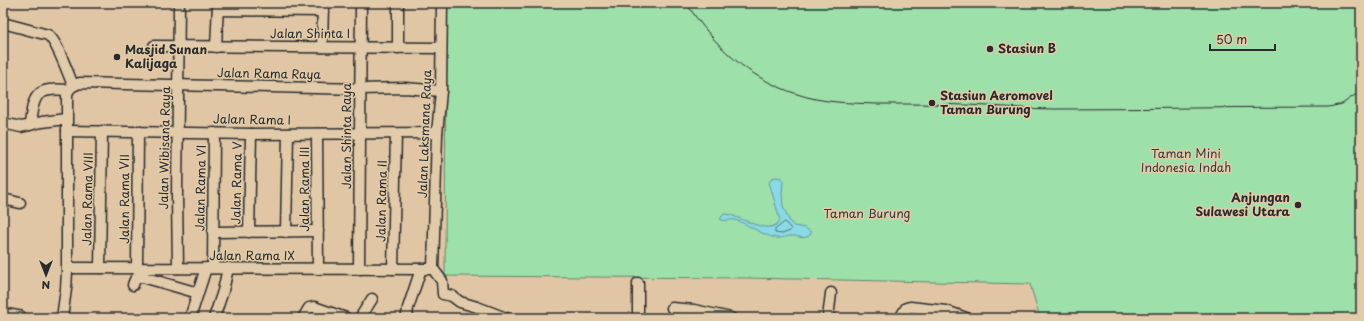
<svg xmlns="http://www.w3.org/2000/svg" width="1364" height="321" viewBox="0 0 1364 321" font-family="'Playpen Sans',sans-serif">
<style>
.green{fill:#9de0aa;stroke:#64866a}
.water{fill:#8adae5;stroke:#64949b}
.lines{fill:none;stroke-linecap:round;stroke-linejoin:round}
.shore{stroke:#517175;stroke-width:1}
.minor-casing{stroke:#2b2b2b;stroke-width:13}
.major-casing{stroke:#2b2b2b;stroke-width:16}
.minor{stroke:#e1cbaa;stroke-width:10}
.major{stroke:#e1cbaa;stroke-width:13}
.tram{stroke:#2b2b2b;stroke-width:1}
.poi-dot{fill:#2b2b2b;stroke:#e1cbaa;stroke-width:1.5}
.labels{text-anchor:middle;stroke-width:3;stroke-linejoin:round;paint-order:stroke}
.street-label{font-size:12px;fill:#2b2b2b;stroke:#e1cbaa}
.poi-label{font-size:12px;font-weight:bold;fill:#2b2b2b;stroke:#e1cbaa;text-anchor:start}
.park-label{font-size:12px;fill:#363d38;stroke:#e1cbaa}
</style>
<rect width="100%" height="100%" fill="#e0c6a5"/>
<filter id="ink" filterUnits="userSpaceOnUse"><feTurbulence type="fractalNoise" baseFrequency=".025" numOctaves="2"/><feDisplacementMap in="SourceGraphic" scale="8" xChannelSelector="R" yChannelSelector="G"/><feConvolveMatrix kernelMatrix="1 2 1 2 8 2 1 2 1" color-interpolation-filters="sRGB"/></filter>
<g filter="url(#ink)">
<!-- green -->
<polygon class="green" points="446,3 1361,3 1361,318 1040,318 1030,284 745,278 445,276"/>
<!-- water -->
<path class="water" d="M777 177 781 178 783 181 782 195 783 206 790 222 794 226 805 228 811 232V234C804 240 802 237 794 236 787 235 782 239 776 238 761 235 749 224 735 220 730 219 725 222 720 219L724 214C739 214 770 239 780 220L769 182 772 178Z"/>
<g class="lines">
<!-- shore -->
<polygon class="shore" points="785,222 791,229 790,231 782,234 775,233 775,230"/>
<!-- minor casing -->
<g class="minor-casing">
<g id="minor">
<polyline points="218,10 323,11"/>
<path d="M3 23 48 35C57 41 68 74 73 85"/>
<polyline points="154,46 441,48"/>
<polyline points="216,47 218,5"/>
<polyline points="322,47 323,3"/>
<polyline points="398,48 398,3"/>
<polyline points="3,123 21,127 42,122 66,119"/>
<path d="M30 125C33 95 36 87 68 90"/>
<polyline points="67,131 251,134 437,133"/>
<polyline points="317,134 318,269"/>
<polyline points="3,199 20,203"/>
<polyline points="213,232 318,231"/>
<polyline points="249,232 251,134"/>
<polyline points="286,232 288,134"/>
<polyline points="67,268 433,269 437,134 441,91 442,3"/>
<polyline points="100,268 102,131"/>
<polyline points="137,268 138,131"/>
<polyline points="178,268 177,195 179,3"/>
<polyline points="213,268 214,133"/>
<polyline points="359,269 361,3"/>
<polyline points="393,269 396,134"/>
<polyline points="433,269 442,281 443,294 452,296 460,302 477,307 506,318"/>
<polyline points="638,283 638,318"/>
<path d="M133 285C135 278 136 277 143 277L198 293"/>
<polyline points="672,308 694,310 731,318"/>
<path d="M62 318 66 289 67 272V94C69 87 74 85 80 83L360 89 405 88 441 91"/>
<polyline points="190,318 206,268"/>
<polyline points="214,318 223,291 228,268"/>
<polyline points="303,318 309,308 314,307 346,318"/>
<polyline points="360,318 372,299"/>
<polyline points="409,318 407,315 408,308 421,269"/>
<polyline points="828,318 831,293"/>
<polyline points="900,318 906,308 910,307 946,311 966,318"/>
</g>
</g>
<!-- major casing -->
<g class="major-casing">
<polyline id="major" points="3,315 20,318"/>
</g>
<!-- minor -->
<use href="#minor" class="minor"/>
<!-- major -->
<use href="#major" class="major"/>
<!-- tram -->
<path class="tram" d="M686 3C716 47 746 77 797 94 823 103 851 103 878 104 908 104 938 104 967 105 997 106 1026 109 1056 109 1147 109 1238 107 1329 107L1342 104 1361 91"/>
</g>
</g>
<!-- markers -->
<g class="poi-dot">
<circle cx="990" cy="49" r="4"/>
<circle cx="117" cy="57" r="4"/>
<circle cx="932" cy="103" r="4"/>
<circle cx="1298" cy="205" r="4"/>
</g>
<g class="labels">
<!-- street labels -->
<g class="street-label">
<text x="310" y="38">Jalan Shinta I</text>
<text transform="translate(269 74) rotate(1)" y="4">Jalan Rama Raya</text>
<text transform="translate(252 120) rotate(1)" y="4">Jalan Rama I</text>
<text transform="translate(425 134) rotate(-88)" y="4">Jalan Laksmana Raya</text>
<text transform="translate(347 136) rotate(-90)" y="4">Jalan Shinta Raya</text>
<text transform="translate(165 148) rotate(-89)" y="4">Jalan Wibisana Raya</text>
<text transform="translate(237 183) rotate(-89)" y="4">Jalan Rama V</text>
<text transform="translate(201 188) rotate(-89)" y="4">Jalan Rama VI</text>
<text transform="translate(305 189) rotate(-90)" y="4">Jalan Rama III</text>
<text transform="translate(88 199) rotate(-89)" y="4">Jalan Rama VIII</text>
<text transform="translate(125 199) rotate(-90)" y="4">Jalan Rama VII</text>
<text transform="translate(382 201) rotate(-89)" y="4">Jalan Rama II</text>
<text x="252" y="260">Jalan Rama IX</text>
</g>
<!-- poi labels -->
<g class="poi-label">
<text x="998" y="53">Stasiun B</text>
<text x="125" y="54">Masjid Sunan<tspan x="125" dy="14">Kalijaga</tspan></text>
<text x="940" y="100">Stasiun Aeromovel<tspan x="940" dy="14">Taman Burung</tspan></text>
<text x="1290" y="202" text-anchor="end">Anjungan<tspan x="1290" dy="14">Sulawesi Utara</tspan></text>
</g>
<!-- park labels -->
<g class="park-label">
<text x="1186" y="158">Taman Mini<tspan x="1186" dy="14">Indonesia Indah</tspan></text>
<text x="867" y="218">Taman Burung</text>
</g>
</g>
<!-- margin -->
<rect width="1364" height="321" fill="none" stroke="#e1cbaa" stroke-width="16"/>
<rect x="8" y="8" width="1348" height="305" fill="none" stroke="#2b2b2b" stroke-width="1.5" filter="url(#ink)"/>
<!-- north arrow -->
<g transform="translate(46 275) rotate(180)" stroke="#e1cbaa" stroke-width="3" paint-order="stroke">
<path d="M0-3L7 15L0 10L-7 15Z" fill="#2b2b2b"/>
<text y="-6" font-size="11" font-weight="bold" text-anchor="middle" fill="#2b2b2b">N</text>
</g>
<!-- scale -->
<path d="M1210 44v6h65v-6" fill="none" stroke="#2b2b2b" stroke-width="2"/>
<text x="1216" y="44" font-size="12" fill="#2b2b2b" stroke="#e1cbaa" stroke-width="3" paint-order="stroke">50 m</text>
</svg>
